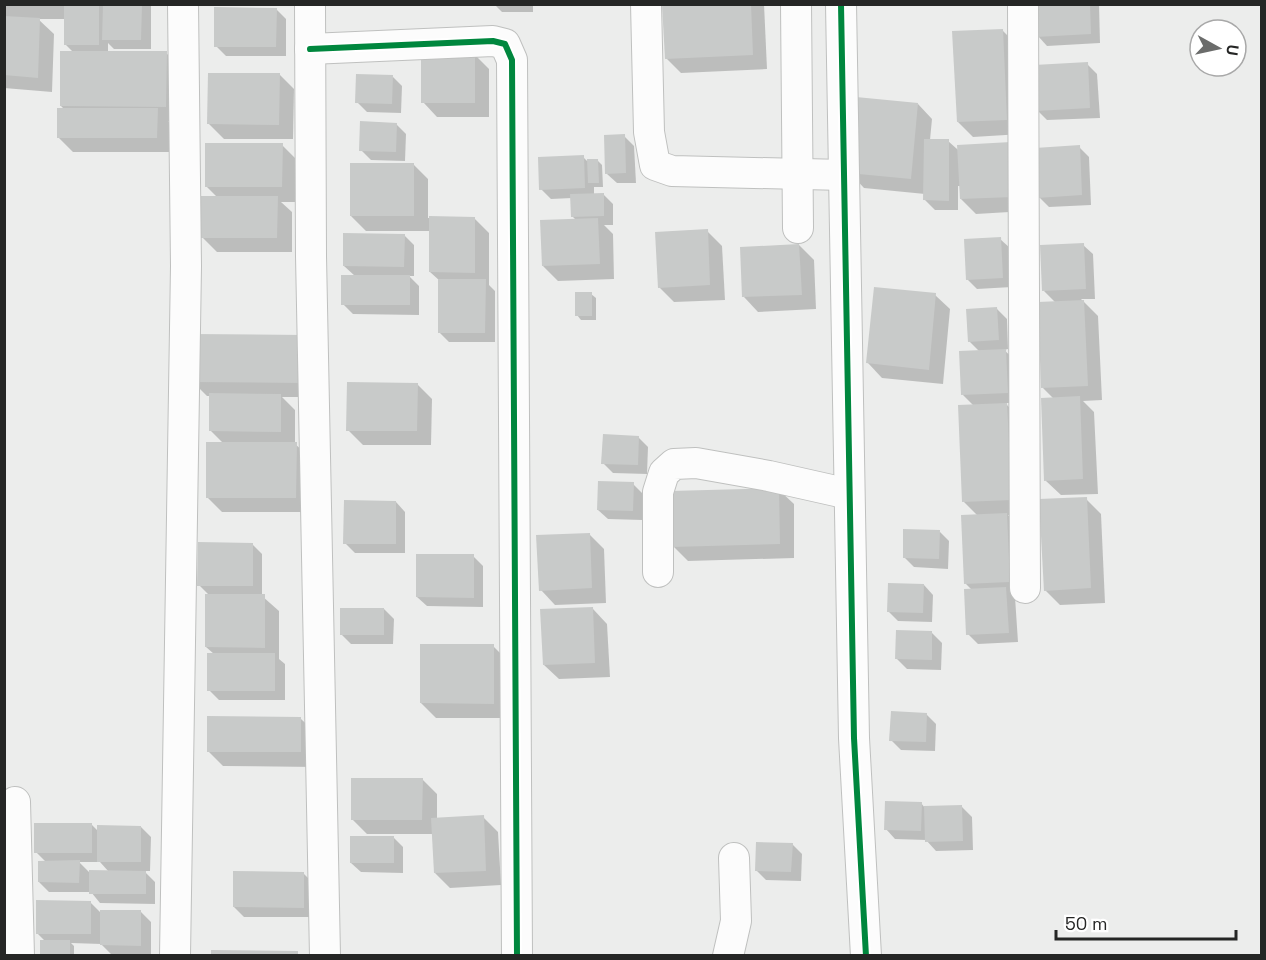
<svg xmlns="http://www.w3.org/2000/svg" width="1266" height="960" viewBox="0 0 1266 960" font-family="'Space Grotesk',sans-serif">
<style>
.shadow{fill:#0003;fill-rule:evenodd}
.building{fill:#c8cac9}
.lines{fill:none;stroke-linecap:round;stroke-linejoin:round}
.minor-casing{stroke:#bfc0bf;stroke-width:32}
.minor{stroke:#fcfcfc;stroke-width:30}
.cycleway-casing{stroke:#fff;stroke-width:10}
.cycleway{stroke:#00873e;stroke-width:6}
</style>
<rect width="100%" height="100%" fill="#ecedec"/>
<!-- shadow -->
<g class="shadow">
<polygon points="4,4 151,4 151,49 114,49 108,43 108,52 166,53 181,67 181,121 168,121 172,125 172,152 73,152 58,137 65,110 61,106 73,52 65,44 65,19 38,19 54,34 52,92 4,88"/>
<polygon points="494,4 533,4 533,12 502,12"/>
<polygon points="663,4 764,4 767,69 681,73 666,58"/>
<polygon points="1036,4 1099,4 1100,43 1047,46 1038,36"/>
<polygon points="276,9 286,19 286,56 226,56 216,46"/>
<polygon points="1002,30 1017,45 1021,134 973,137 958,122"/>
<polygon points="475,55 489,69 489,117 437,117 423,102"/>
<polygon points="1087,64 1097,74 1100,118 1047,120 1038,111"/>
<polygon points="279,74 294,89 293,139 224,139 209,124"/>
<polygon points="393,77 402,86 401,113 367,112 357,102"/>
<polygon points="918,104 932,119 930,140 948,141 1027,211 976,214 961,199 961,186 958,186 958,210 935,210 925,200 925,194 864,188 850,173"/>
<polygon points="396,124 406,134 405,161 371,160 361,150"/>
<polygon points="624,136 634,146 636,183 617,183 607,174"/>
<polygon points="282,145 297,160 297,202 281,202 292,212 292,252 217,252 202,237 217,197 206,186"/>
<polygon points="1079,147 1089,157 1091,205 1049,207 1039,197"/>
<polygon points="583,157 587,161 598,161 602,165 603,187 594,187 594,194 603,194 613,204 613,225 604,225 613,234 614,279 558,281 543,266 576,220 572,216 572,198 551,199 541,189"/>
<polygon points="414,165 428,179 428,218 474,218 489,233 489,285 495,291 495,342 449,342 439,332 440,281 430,272 430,231 366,231 351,216"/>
<polygon points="707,231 722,246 725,300 674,302 659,287"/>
<polygon points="404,235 414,245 414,276 409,276 419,286 419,315 353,314 343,304 355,276 344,266"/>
<polygon points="1000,239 1010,248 1012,287 977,289 967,279"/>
<polygon points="799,245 814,260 816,309 758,312 744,297"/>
<polygon points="1083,245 1093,254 1095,299 1081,299 1098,316 1102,400 1083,401 1094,412 1098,494 1061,495 1046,481 1054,399 1043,388 1055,302 1044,291"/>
<polygon points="591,294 596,298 596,320 581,320 577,315"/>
<polygon points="935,295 950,309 943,384 882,378 868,363"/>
<polygon points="997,309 1007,319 1008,349 1004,350 1015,360 1017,403 1005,403 1021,419 1026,515 1008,515 1021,529 1015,597 1018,642 978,644 968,634 972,590 966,584 978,516 964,502 974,406 963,395 980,352 969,341"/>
<polygon points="303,336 317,397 282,397 295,410 295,444 311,458 311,512 222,512 207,497 223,443 211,431 211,396 207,396 192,381"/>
<polygon points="417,384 432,399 431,445 363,445 348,430"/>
<polygon points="638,437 648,447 647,474 613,473 603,463"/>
<polygon points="633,484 643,494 642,520 608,519 598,510"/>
<polygon points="779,490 794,504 794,558 688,561 673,546"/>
<polygon points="1086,499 1101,514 1105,603 1060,605 1045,590"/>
<polygon points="396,502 405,512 405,553 355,553 345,543"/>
<polygon points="940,532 949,541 948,569 914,567 904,557"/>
<polygon points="589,534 604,549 606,603 555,605 541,590"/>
<polygon points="252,544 262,554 262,596 279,611 279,659 285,664 285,700 219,700 209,690 214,654 206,647 209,595 199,585"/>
<polygon points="473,556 483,566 483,607 427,606 417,597"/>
<polygon points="924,585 933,595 932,622 898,621 888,611"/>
<polygon points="384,609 394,619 393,644 351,644 341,634"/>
<polygon points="593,609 607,624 610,677 559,679 544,665"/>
<polygon points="932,633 942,643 941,670 907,669 897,659"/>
<polygon points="493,646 508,661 508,718 436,718 421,703"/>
<polygon points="926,714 936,724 935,751 901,750 891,740"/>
<polygon points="301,719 316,733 315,767 223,766 208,751"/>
<polygon points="422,779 437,794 437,819 483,817 498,832 501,885 450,888 435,873 433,834 367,834 352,819"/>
<polygon points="921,803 925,808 962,807 972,817 973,850 936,851 926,840 895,839 886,829"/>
<path d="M92 825 99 832 141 827 151 837 150 871H144L155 882V904L100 903 91 892H49L39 882 46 862 36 852ZM79 862H100L109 872H89Z"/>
<polygon points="393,837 403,847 403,873 361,872 351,863"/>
<polygon points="792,844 802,854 801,881 766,880 756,870"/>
<polygon points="303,873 313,883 313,917 244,917 234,907"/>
<polygon points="90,902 102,914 141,912 151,922 151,955 142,956 101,956 112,955 101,944 71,943 74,946 74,956 42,956 46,942 37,933"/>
</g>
<!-- building -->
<g class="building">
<rect x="64" y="4" width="35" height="41"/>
<polygon points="662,4 751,4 753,55 665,59"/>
<polygon points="1035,4 1090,4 1091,34 1036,37"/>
<polygon points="103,5 142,5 141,40 102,40"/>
<polygon points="214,7 277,8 276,47 214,47"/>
<polygon points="4,16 40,18 38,78 4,75"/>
<polygon points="1003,29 1007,120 957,122 952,31"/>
<polygon points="60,51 167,51 166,107 60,106"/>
<rect x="421" y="53" width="54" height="50"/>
<polygon points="1088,62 1090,108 1036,111 1034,65"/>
<polygon points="208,73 280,73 279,125 207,124"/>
<polygon points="356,74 393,75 392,104 355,103"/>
<polygon points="856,97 918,103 911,179 848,173"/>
<polygon points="57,108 158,108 157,138 57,138"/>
<polygon points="360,121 397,123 396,152 359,151"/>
<polygon points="625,134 626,173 605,174 604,135"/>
<polygon points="924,139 949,139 949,201 923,200"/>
<polygon points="1011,142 1013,197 960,199 957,145"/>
<polygon points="205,143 283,143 282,187 205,187"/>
<polygon points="1080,145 1082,195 1037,198 1035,148"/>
<polygon points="584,155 585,188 539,190 538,157"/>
<polygon points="587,159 598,159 599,183 588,183"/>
<rect x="350" y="163" width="64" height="53"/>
<polygon points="604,193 604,216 571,217 570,194"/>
<polygon points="201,196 278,196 277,238 201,238"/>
<polygon points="429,216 475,217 475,273 429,272"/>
<polygon points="598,218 600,264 542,266 540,220"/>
<polygon points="708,229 710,285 658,288 655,232"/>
<polygon points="343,233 405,234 404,267 343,266"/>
<polygon points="1001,237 1003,278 966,280 964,239"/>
<polygon points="1084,243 1086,289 1042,291 1040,245"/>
<polygon points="799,244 802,295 742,297 740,247"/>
<rect x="341" y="275" width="69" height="30"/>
<polygon points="438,279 486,279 485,333 438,333"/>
<polygon points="874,287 936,293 929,370 866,363"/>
<rect x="575" y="292" width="17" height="24"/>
<polygon points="1084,300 1088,386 1041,388 1038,302"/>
<polygon points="997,307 999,340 968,342 966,309"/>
<polygon points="191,334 304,335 303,383 191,382"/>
<polygon points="1006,349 1008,393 961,395 959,351"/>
<polygon points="347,382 418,383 417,431 346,431"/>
<polygon points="209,393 281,394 281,432 209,431"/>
<polygon points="1080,396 1083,479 1044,481 1041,398"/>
<polygon points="1007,403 1012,500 962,502 958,405"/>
<polygon points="603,434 639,436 638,465 601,464"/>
<polygon points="206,442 297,442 296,498 206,498"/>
<polygon points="598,481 634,482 633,511 597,510"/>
<polygon points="779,488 780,544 671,547 670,491"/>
<polygon points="1087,497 1091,588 1044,591 1039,499"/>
<polygon points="344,500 396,501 396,544 343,544"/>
<polygon points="1007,513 1010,582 964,584 961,515"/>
<polygon points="903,529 940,530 939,559 903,558"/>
<polygon points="590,533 592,588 539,591 536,535"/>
<polygon points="198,542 253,543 253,586 197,586"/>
<polygon points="416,554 474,554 474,598 416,597"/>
<polygon points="888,583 924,584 923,613 887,612"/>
<polygon points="1006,587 1009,633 966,635 964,589"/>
<polygon points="205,594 265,594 265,648 205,647"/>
<polygon points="593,607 595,663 543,665 540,609"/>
<rect x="340" y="608" width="44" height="27"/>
<polygon points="896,630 932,631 932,660 895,659"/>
<polygon points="420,644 494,644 494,704 420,703"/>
<rect x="207" y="653" width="68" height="38"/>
<polygon points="891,711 927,713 926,742 889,741"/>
<polygon points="207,716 301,717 301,752 207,752"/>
<polygon points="351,778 423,778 422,820 351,820"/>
<polygon points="885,801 922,802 921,831 884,830"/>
<polygon points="962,805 963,841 925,842 924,806"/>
<polygon points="484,815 486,871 434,873 431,818"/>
<rect x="34" y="823" width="58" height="30"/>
<polygon points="97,825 141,826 141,862 97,862"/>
<rect x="350" y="836" width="44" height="27"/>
<polygon points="756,842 793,843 791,872 755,871"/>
<polygon points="80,860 79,883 38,882 38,861"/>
<polygon points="89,870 146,871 146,894 89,894"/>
<polygon points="233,871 304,872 304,908 233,907"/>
<polygon points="36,900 91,901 91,934 36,934"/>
<polygon points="100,910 141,910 141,946 100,945"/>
<rect x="40" y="940" width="30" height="16"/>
<polygon points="211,950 298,951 298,956 211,956"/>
</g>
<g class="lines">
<!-- minor casing -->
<g class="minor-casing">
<g id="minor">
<polyline points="310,4 311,256 325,956"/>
<polyline points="646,4 649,132 655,165 672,171 844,175"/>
<polyline points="796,4 798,228"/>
<polyline points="841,4 854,738 866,956"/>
<polyline points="1023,4 1025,588"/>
<polyline points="310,49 493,41 505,44 512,60 517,956"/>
<polyline points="658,572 658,492 664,473 674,464 696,463 769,476 849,494"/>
<polyline points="15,802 19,956"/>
<polyline points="175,956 186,266 183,4"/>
<polyline points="728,956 736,921 734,858"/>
</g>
</g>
<!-- minor -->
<use href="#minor" class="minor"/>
<!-- cycleway casing -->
<g class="cycleway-casing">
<g id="cycleway">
<polyline points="841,4 854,738 866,956"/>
<polyline points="310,49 493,41 505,44 512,60 517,956"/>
</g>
</g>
<!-- cycleway -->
<use href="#cycleway" class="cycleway"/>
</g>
<!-- border -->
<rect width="1266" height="960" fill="none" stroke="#252625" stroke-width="12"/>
<!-- north arrow -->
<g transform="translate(1218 48) rotate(98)"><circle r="28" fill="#ffffff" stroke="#a8a8a8" stroke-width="1.5"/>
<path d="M0-4.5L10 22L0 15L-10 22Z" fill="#6b6c6b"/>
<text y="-9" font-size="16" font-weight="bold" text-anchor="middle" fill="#252625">U</text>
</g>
<!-- scale -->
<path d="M1056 930v9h180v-9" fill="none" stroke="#252625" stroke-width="3"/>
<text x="1065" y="930" font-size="18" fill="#252625" stroke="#ffffff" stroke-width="4.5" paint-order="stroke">50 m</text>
</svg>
